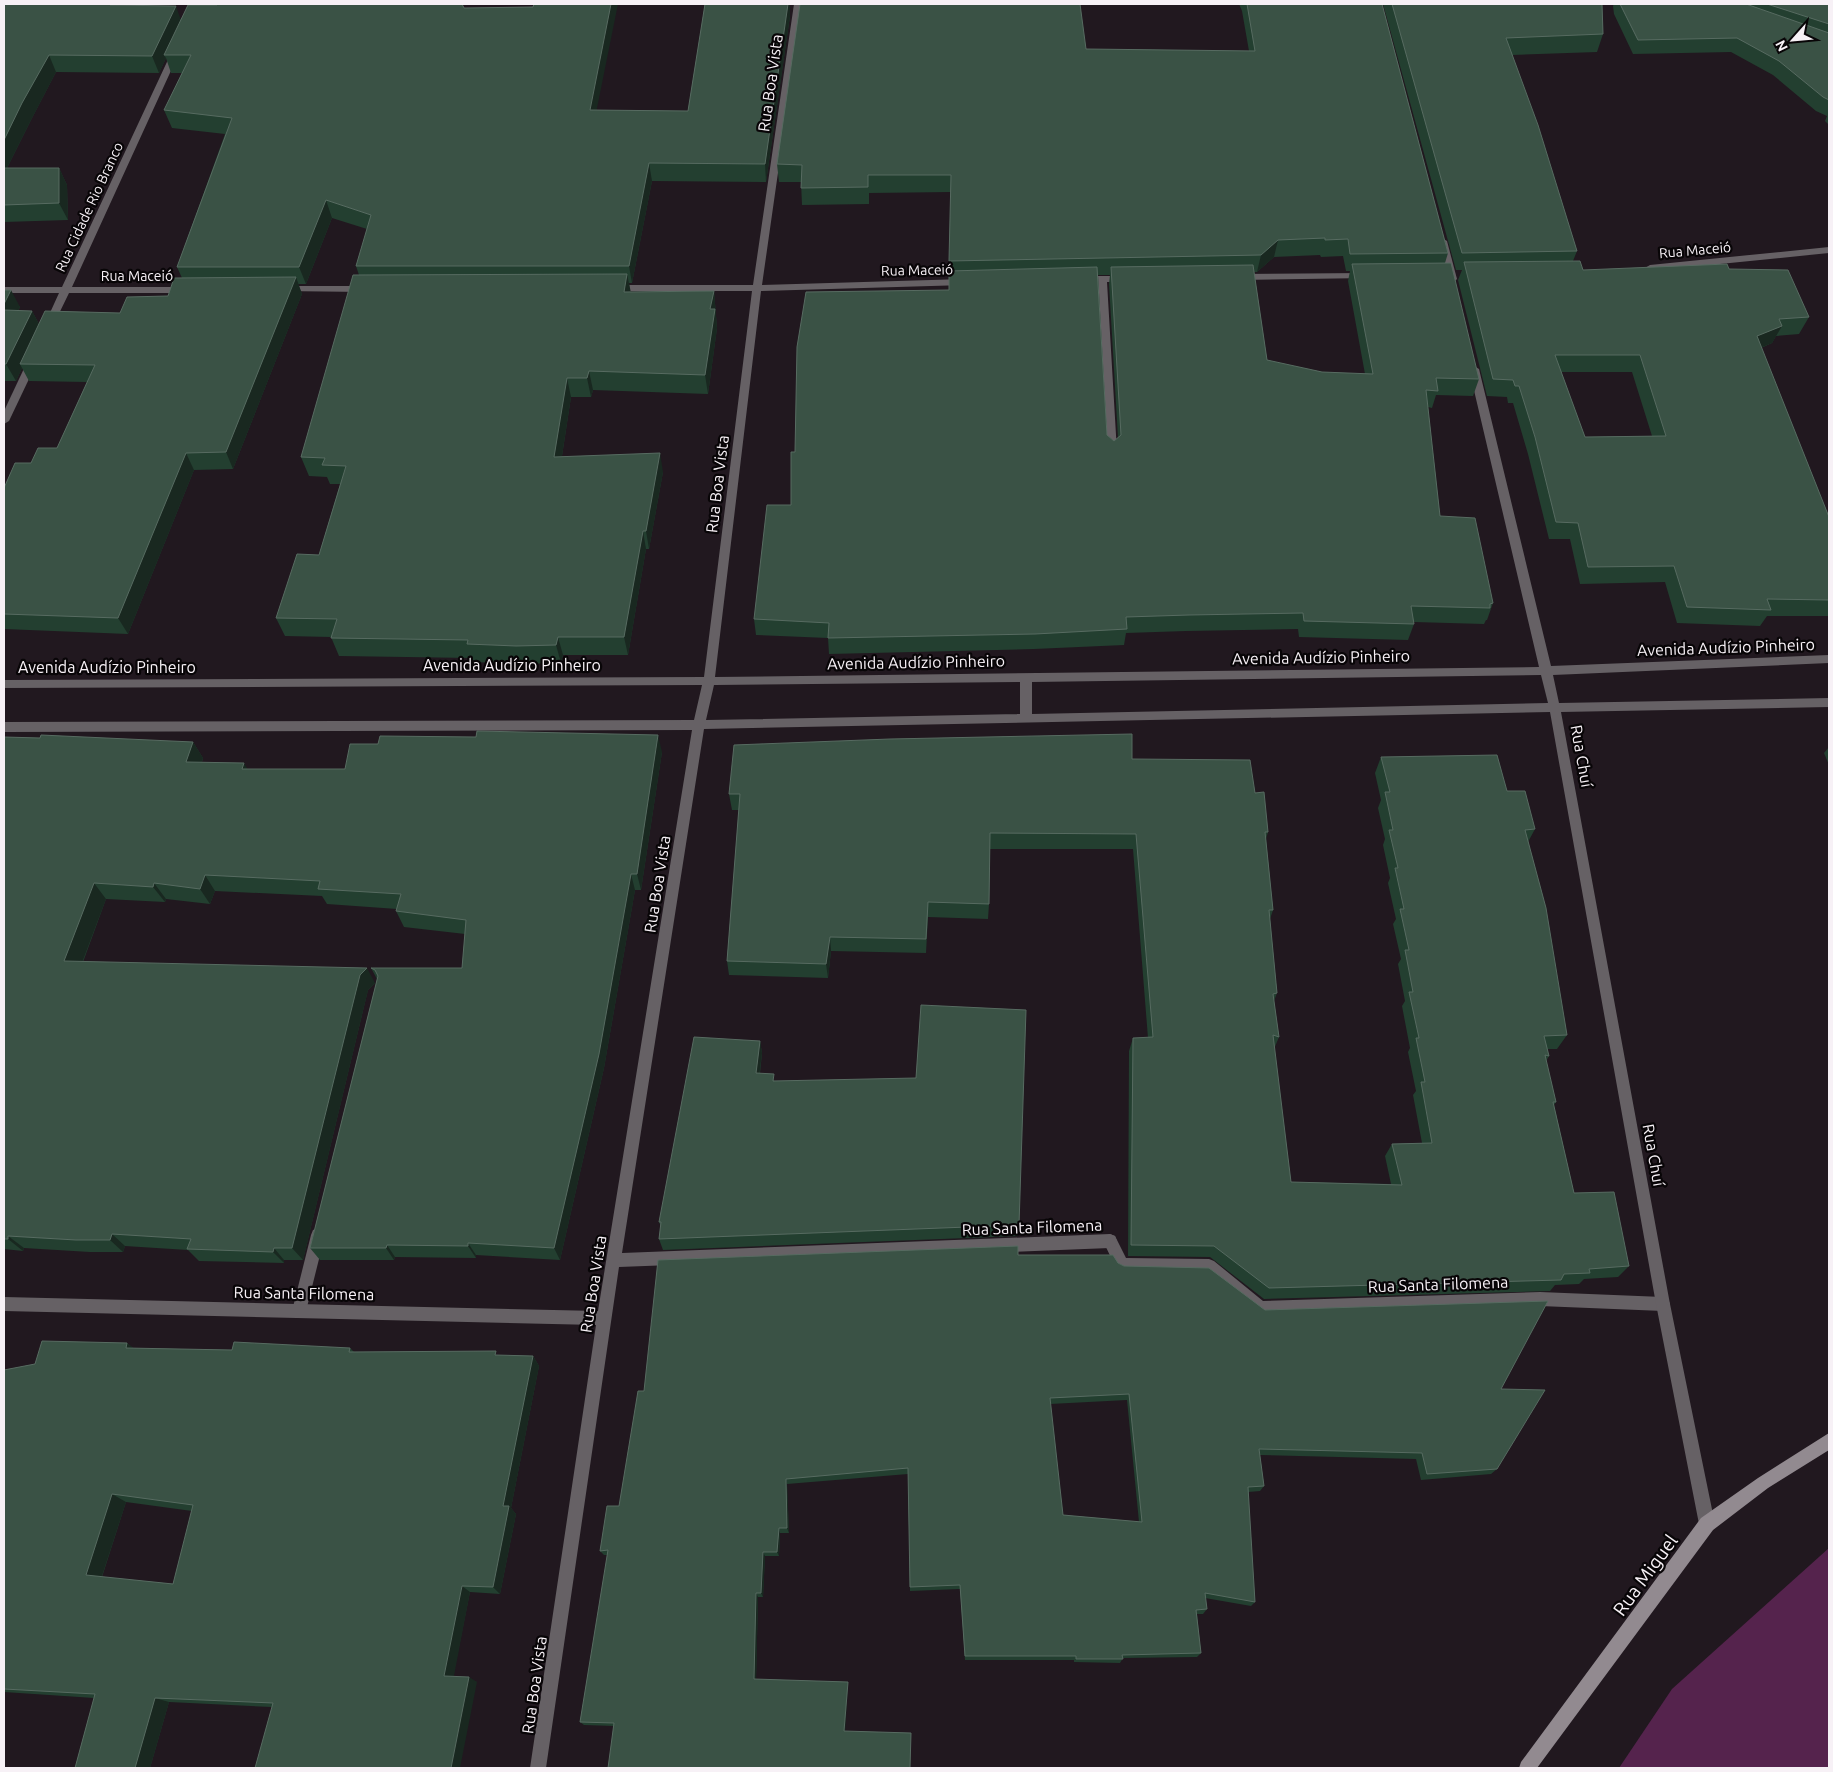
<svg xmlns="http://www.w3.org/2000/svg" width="1833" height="1772" viewBox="0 0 1833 1772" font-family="Ubuntu,sans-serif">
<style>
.green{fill:#55234d}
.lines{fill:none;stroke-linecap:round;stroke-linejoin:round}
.lane{fill:#666165;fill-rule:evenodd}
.street{fill:#666165;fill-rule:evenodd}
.secondary{fill:#928a90;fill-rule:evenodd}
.wall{fill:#233f30;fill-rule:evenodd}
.shaded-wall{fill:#192820}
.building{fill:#3a5245;stroke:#576b61;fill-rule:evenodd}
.labels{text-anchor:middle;stroke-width:4.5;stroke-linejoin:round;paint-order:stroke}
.far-street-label{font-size:14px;fill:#f7f1f6;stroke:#080507}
.street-label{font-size:16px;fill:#f7f1f6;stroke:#080507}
.near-street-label{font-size:19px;fill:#f7f1f6;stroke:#080507}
</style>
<rect width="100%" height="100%" fill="#21181f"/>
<!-- green -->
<polygon class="green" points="1829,1548 1829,1768 1619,1768 1672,1689"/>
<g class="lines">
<!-- lane -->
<g class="lane">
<polygon points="318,1228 323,1230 325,1235 306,1311 304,1316 299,1318 294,1316 292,1311 311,1235 313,1230"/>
<polygon points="1110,1234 1115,1236 1126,1258 1209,1259 1214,1261 1263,1301 1540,1292 1663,1297 1668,1299 1670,1304 1668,1309 1663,1311 1540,1306 1261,1315 1206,1273 1122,1272 1117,1270 1103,1241 1105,1236"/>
</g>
<!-- street -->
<g class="street">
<path d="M794 4H802L762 285 965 279 970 282 965 285 761 291 715 677 1539 667 1469 369 1474 366 1479 369 1551 666 1829 655V663L1553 675 1559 703 1829 698V707L1561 712 1670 1304 1715 1524 1713 1530 1707 1532 1701 1530 1699 1524 1656 1304 1550 712 704 729 622 1253 1110 1234 1115 1236 1117 1241 1115 1246 1110 1248 619 1267 546 1768H530L596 1325 4 1311V1297L598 1311 692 730 4 732V722L694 720 702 685 4 688V680L704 677 752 291H613L608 288 613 285H753ZM1541 675 1548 703 1032 714V682ZM1020 682V714L706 720 714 685Z"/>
<polygon points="173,49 180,51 72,287 185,287 190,290 185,293 69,293 52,328 46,328 44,326 59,293 4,293 4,287 62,287"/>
<polygon points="1442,238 1447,241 1457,279 1455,281 1452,282 1447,279 1437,241"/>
<polygon points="1829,247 1829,253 1650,271 1645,268 1650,265"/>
<polygon points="1365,273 1368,274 1368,278 1238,280 1233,277 1238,274"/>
<polygon points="1080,276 1125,276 1130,279 1125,282 1107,282 1117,452 1112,456 1107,452 1097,282 1077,281 1075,279"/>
<polygon points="283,286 365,286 370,289 365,292 280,291 280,287"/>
<polygon points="33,357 38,360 9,421 4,424 4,411 28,360"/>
</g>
<!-- secondary -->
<polygon class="secondary" points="1829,1433 1829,1450 1768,1488 1713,1530 1537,1768 1519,1768 1521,1762 1701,1518 1758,1478"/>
</g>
<!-- wall -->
<g class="wall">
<polygon points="4,4 112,4 113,5 181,19 464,8 597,110 688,111 705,4 790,4 790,16 766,182 652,181 632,283 629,283 630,292 714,291 717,328 708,394 593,390 591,397 571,397 562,456 663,472 649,549 646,549 628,655 563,655 561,663 522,664 473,662 472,658 339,656 331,637 285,636 276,618 319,555 340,484 330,484 327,477 309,476 301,457 359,275 356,266 367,229 332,218 306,284 298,284 302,294 233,469 194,470 128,634 4,629 4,488 31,463 57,448 87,382 29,381 22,368 16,381 4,381 4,290 20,307 18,311 32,311 39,324 120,313 168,296 182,278 177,267 225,134 172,128 164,110 182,73 171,73 166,58 159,73 56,72 31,120 7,168 59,168 67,185 68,220 4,222"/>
<path d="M1239 4H1382L1448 253 1445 263 1479 379 1473 396 1436 395 1432 408 1428 407 1440 516 1493 603 1487 620H1486L1484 624 1414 622V624L1408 640 1299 637 1298 629 1186 631 1126 633 1124 645 1034 649 829 654 828 638 756 635 754 619 791 505 795 452 949 290 951 192 869 193V204L802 205 801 182H779L777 164 1086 49 1249 51 1242 11ZM1320 255 1321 257 1343 256 1346 271H1350L1348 281 1365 374 1322 372 1267 360 1254 272H1257L1274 257ZM1098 275H1110L1109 284 1118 438 1114 441 1107 435Z"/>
<path d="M1383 4H1602L1603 34 1597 52 1512 55 1577 251 1573 261 1583 270 1729 269 1809 317 1799 334 1776 336 1772 343 1761 348 1829 517V616H1767L1760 626 1677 623 1665 582 1580 584 1570 539H1549L1528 454 1513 403H1508L1507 397 1487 396 1458 280 1462 270H1456ZM1561 372H1632L1652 436 1585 437Z"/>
<polygon points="1614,4 1829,4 1829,125 1825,121 1827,116 1816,111 1773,75 1731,52 1633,54 1614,14 1613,6"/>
<polygon points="4,737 193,742 203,758 202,762 248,769 345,769 662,752 641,890 635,890 604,1068 560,1260 476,1255 476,1258 395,1257 394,1260 320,1260 310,1248 377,979 371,968 462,968 465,934 404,927 396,911 397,909 327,904 322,896 215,891 210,904 166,899 165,902 106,899 83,962 375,983 368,990 303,1260 284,1260 284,1263 199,1261 188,1250 125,1246 123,1252 90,1252 24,1248 23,1251 4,1249"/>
<polygon points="1829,747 1829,765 1824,753"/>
<polygon points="1381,757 1507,791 1535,829 1528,842 1567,1035 1557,1049 1547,1049 1549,1056 1546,1061 1556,1102 1554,1105 1574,1193 1629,1266 1618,1277 1584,1279 1579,1284 1555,1285 1550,1291 1264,1299 1210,1257 1128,1256 1129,1051 1133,1038 1148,1038 1133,849 990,849 989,904 988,919 928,917 926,953 831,951 828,978 729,975 727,961 739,810 732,810 729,794 1132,759 1255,793 1268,832 1266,839 1273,910 1270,919 1277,993 1274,1001 1279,1037 1274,1049 1291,1182 1391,1184 1385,1156 1392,1144 1422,1143 1413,1095 1416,1091 1408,1052 1410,1048 1402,1006 1405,1001 1398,964 1401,959 1393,924 1396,919 1388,883 1390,878 1383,845 1385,839 1378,808 1381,800 1375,773"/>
<polygon points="760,1041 762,1053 760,1073 775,1081 1019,1225 1018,1236 663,1250 659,1239 661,1227 659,1222"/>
<path d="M1018 1255 1118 1263 1124 1266 1265 1310 1501 1389 1497 1469 1491 1474 1421 1480 1416 1459 1260 1455 1264 1486 1260 1491 1248 1492 1255 1602 1251 1606 1205 1598 1207 1609 1203 1614H1197L1201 1653 1197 1657 1123 1658 1120 1663 1074 1662V1660H965L960 1589 910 1591 908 1474 787 1484 789 1533H780L779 1556H765L763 1597H758L756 1679 848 1682V1685L614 1726 584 1725 580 1722 608 1555H604L600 1551 619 1506 644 1391ZM1127 1400 1139 1522 1063 1515 1050 1404Z"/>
<path d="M127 1343 133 1348 232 1350 350 1348 354 1352 533 1356 539 1366 511 1508 516 1514 500 1594 470 1592 453 1677 477 1682 272 1707 169 1702 150 1768H75L94 1698 4 1692V1370L35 1364ZM126 1502 192 1511 173 1584 102 1577Z"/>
</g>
<!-- shaded-wall -->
<g class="shaded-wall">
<polygon points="611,4 618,4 593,128 590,110"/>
<polygon points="788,4 790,4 790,16 766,182 765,164"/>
<polygon points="176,6 182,23 164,55 166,58 159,73 152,56"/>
<polygon points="49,55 56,72 31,120 4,174 4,140 22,103"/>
<polygon points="649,163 652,181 632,283 629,266"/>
<polygon points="59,168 67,185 68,220 59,203"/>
<polygon points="326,200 332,218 306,284 299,267"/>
<polygon points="1278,240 1274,257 1257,272 1261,255"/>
<polygon points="627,274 631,293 624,292"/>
<polygon points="296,277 302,294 233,469 226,452"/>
<polygon points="11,290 20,307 10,327 4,316 4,304"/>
<polygon points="714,291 717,328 708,394 705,375 710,309"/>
<polygon points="32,311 41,328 20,364 22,368 16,381 6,364"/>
<polygon points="1782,326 1772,343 1748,353 1757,336"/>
<polygon points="589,371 593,390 591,397 587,378"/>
<polygon points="567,378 571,397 559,475 554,457"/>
<polygon points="186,453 194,470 128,634 118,618"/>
<polygon points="660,453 663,472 649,549 646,531"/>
<polygon points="643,531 646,549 628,655 624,637"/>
<polygon points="558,637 563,655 561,663 556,645"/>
<polygon points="658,735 662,752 641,890 637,874"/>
<polygon points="193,742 203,758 196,779 186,762"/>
<polygon points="244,763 254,780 242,769"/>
<polygon points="631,874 635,890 604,1068 560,1260 554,1248"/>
<polygon points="205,875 215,891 210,904 200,889"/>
<polygon points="94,883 106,899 77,976 64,961"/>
<polygon points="154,883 166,899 165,902 153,887"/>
<polygon points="830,937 831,951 828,978 826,964"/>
<polygon points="367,968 375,983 368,990 303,1260 292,1248 360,975"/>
<polygon points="760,1041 762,1053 758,1085 756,1073"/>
<polygon points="112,1234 125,1246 123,1252 110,1240"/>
<polygon points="8,1236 24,1248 23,1251 8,1239"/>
<polygon points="468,1243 476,1255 476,1258 468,1246"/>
<polygon points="387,1245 395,1257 394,1260 386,1248"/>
<polygon points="274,1248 284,1260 284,1263 273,1252"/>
<polygon points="127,1343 139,1353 126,1348"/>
<polygon points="533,1356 539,1366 511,1508 516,1514 500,1594 493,1587 503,1506"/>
<polygon points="786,1479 787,1484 789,1533 787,1528"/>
<polygon points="112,1494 126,1502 100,1582 86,1575"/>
<polygon points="779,1528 780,1533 779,1556 777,1552"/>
<polygon points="763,1552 765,1556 763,1597 761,1593"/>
<polygon points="462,1586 470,1592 453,1681 444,1676"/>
<polygon points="756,1593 758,1597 756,1683 754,1679"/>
<polygon points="469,1677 477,1682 460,1768 451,1768"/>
<polygon points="848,1682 848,1685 845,1734 844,1731"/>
<polygon points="155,1698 169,1702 150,1768 135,1768"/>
</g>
<!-- building -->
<g class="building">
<polygon points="4,4 111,4 110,5 176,6 152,56 49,55 22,103 4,140"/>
<polygon points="218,4 462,4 464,8 533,7 534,4 611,4 590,110 688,111 705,4 788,4 765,164 649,163 629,266 356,266 371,215 326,200 299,267 177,267 232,118 164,110 191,55 164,55 188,5 217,5"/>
<polygon points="800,4 1080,4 1086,49 1255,51 1247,4 1382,4 1448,253 1350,254 1348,239 1325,240 1325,238 1278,240 1261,255 949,261 951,175 868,175 868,187 801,188 802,165 777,164"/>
<polygon points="1392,4 1602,4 1603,34 1506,38 1538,125 1577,251 1462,253"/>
<polygon points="1620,4 1746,4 1829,33 1829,100 1823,97 1779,61 1737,38 1638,40"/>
<polygon points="1767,4 1829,4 1829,24"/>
<polygon points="4,168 59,168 59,203 4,205"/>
<path d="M1580 261 1583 270 1727 264 1729 269 1788 270 1809 317 1779 319 1782 326 1757 336 1829 517V600L1767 599 1771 610 1687 607 1674 566 1588 567 1578 523 1556 522 1535 437 1519 386H1515L1513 380 1493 379 1464 262ZM1555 355H1640L1666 436 1585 437Z"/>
<polygon points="1451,263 1479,379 1436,378 1438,391 1426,390 1440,516 1475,518 1493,603 1490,604 1490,608 1411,606 1414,624 1304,621 1303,613 1189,615 1126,617 1127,629 1035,634 828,638 829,623 754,619 767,505 791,505 791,452 795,452 797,347 806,292 949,290 949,271 1097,267 1107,435 1114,441 1121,435 1111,267 1253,265 1267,360 1322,372 1373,374 1352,264"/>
<polygon points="627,274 624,292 714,291 710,309 715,309 705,375 589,371 587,378 567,378 554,457 660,453 646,531 643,531 624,637 558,637 556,645 516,646 467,644 468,640 331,638 337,619 276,618 297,554 319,555 346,466 322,465 325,458 301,457 353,275"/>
<polygon points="296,277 226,452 186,453 118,618 4,614 4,488 15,463 31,463 38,448 57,448 95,365 20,364 45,311 120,313 127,297 168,296 174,278"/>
<polygon points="4,290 11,290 4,304"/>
<polygon points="4,310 32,311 6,364 4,364"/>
<polygon points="477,731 658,735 637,874 631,874 599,1054 554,1248 468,1243 468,1246 387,1245 386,1248 310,1248 378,976 375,970 371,968 462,968 466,920 396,911 401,894 318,889 320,881 205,875 200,889 154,883 153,887 94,883 64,961 367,968 360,975 292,1248 274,1248 273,1252 187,1249 191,1239 112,1234 110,1240 76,1240 8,1236 8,1239 4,1239 4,737 40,738 41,735 193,742 186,762 244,763 242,769 345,769 350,744 378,744 380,736 476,737"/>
<polygon points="1132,734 1132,759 1250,760 1255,793 1264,792 1268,832 1265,832 1273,910 1269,910 1277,993 1273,994 1279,1037 1273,1035 1291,1182 1402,1185 1392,1144 1432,1143 1421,1082 1425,1082 1416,1038 1419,1038 1409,992 1413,992 1405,950 1409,950 1400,909 1404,909 1395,868 1398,868 1389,830 1393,830 1385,792 1390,792 1381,757 1497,755 1507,791 1525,791 1535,829 1525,830 1546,908 1567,1035 1544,1036 1549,1056 1545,1055 1556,1102 1553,1102 1574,1193 1614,1192 1629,1266 1589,1269 1590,1273 1564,1274 1561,1280 1269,1288 1214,1246 1131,1245 1133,1038 1153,1037 1136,834 990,833 989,904 928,902 926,939 830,937 826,964 727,961 740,794 729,794 734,745 890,739"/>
<polygon points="921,1005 1026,1010 1019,1225 659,1239 661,1222 659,1222 694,1037 760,1041 756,1073 774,1074 773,1081 916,1078"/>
<path d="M1018 1246V1255H1113L1118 1263 1124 1266 1209 1268 1265 1310 1548 1301 1501 1389 1545 1390 1497 1469 1427 1474 1422 1453 1259 1449 1264 1486 1248 1487 1255 1602 1205 1593 1207 1609 1196 1610 1201 1653 1122 1655 1123 1659H1076V1656H965L960 1585 910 1587 908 1468 786 1479 787 1528H779L777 1552H763L761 1593H756L754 1679 848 1682 844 1731 911 1733 910 1768H608L614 1723 580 1722 608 1550 600 1551 607 1506H619L638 1391H644L658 1260ZM1129 1394 1142 1522 1063 1515 1050 1398Z"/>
<path d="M42 1341 127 1343 126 1348 232 1350 234 1342 350 1348 349 1352 496 1351 495 1355 533 1356 503 1506H509L493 1587 462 1586 444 1676 469 1677 451 1768H255L273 1703 155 1698 135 1768H75L95 1694 4 1689V1370L35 1364ZM112 1494 193 1505 173 1584 86 1575Z"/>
</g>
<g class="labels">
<!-- far-street labels -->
<g class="far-street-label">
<text transform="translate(89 207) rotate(-65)" y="5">Rua Cidade Rio Branco</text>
<text transform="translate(1695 250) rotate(-5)" y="5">Rua Maceió</text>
<text transform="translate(917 270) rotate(-1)" y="5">Rua Maceió</text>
<text x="137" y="281">Rua Maceió</text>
</g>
<!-- street labels -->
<g class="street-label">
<text transform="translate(770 83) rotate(-82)" y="6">Rua Boa Vista</text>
<text transform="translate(717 484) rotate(-83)" y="6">Rua Boa Vista</text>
<text transform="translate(1726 647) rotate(-2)" y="6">Avenida Audízio Pinheiro</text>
<text transform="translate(1321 657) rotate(-1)" y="6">Avenida Audízio Pinheiro</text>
<text transform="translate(916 662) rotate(-1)" y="6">Avenida Audízio Pinheiro</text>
<text x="512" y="671">Avenida Audízio Pinheiro</text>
<text x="107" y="673">Avenida Audízio Pinheiro</text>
<text transform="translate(1582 756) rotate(80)" y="6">Rua Chuí</text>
<text transform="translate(657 884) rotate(-81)" y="6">Rua Boa Vista</text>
<text transform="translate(1654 1155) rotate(80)" y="6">Rua Chuí</text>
<text transform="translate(1032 1227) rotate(-2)" y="6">Rua Santa Filomena</text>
<text transform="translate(593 1284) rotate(-81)" y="6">Rua Boa Vista</text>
<text transform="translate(1438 1284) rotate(-2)" y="6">Rua Santa Filomena</text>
<text transform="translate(304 1293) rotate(1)" y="6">Rua Santa Filomena</text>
<text transform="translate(534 1685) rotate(-82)" y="6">Rua Boa Vista</text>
</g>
<!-- near-street labels -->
<g class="near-street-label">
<text transform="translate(1645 1575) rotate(-54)" y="7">Rua Miguel</text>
</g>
</g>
<!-- border -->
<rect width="1833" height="1772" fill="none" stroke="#f7f1f6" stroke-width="10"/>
<!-- north arrow -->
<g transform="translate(1793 40) rotate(243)" stroke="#080507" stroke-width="4" paint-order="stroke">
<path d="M0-4L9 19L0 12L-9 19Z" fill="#f7f1f6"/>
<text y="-8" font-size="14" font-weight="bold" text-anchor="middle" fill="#f7f1f6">N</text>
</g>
</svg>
